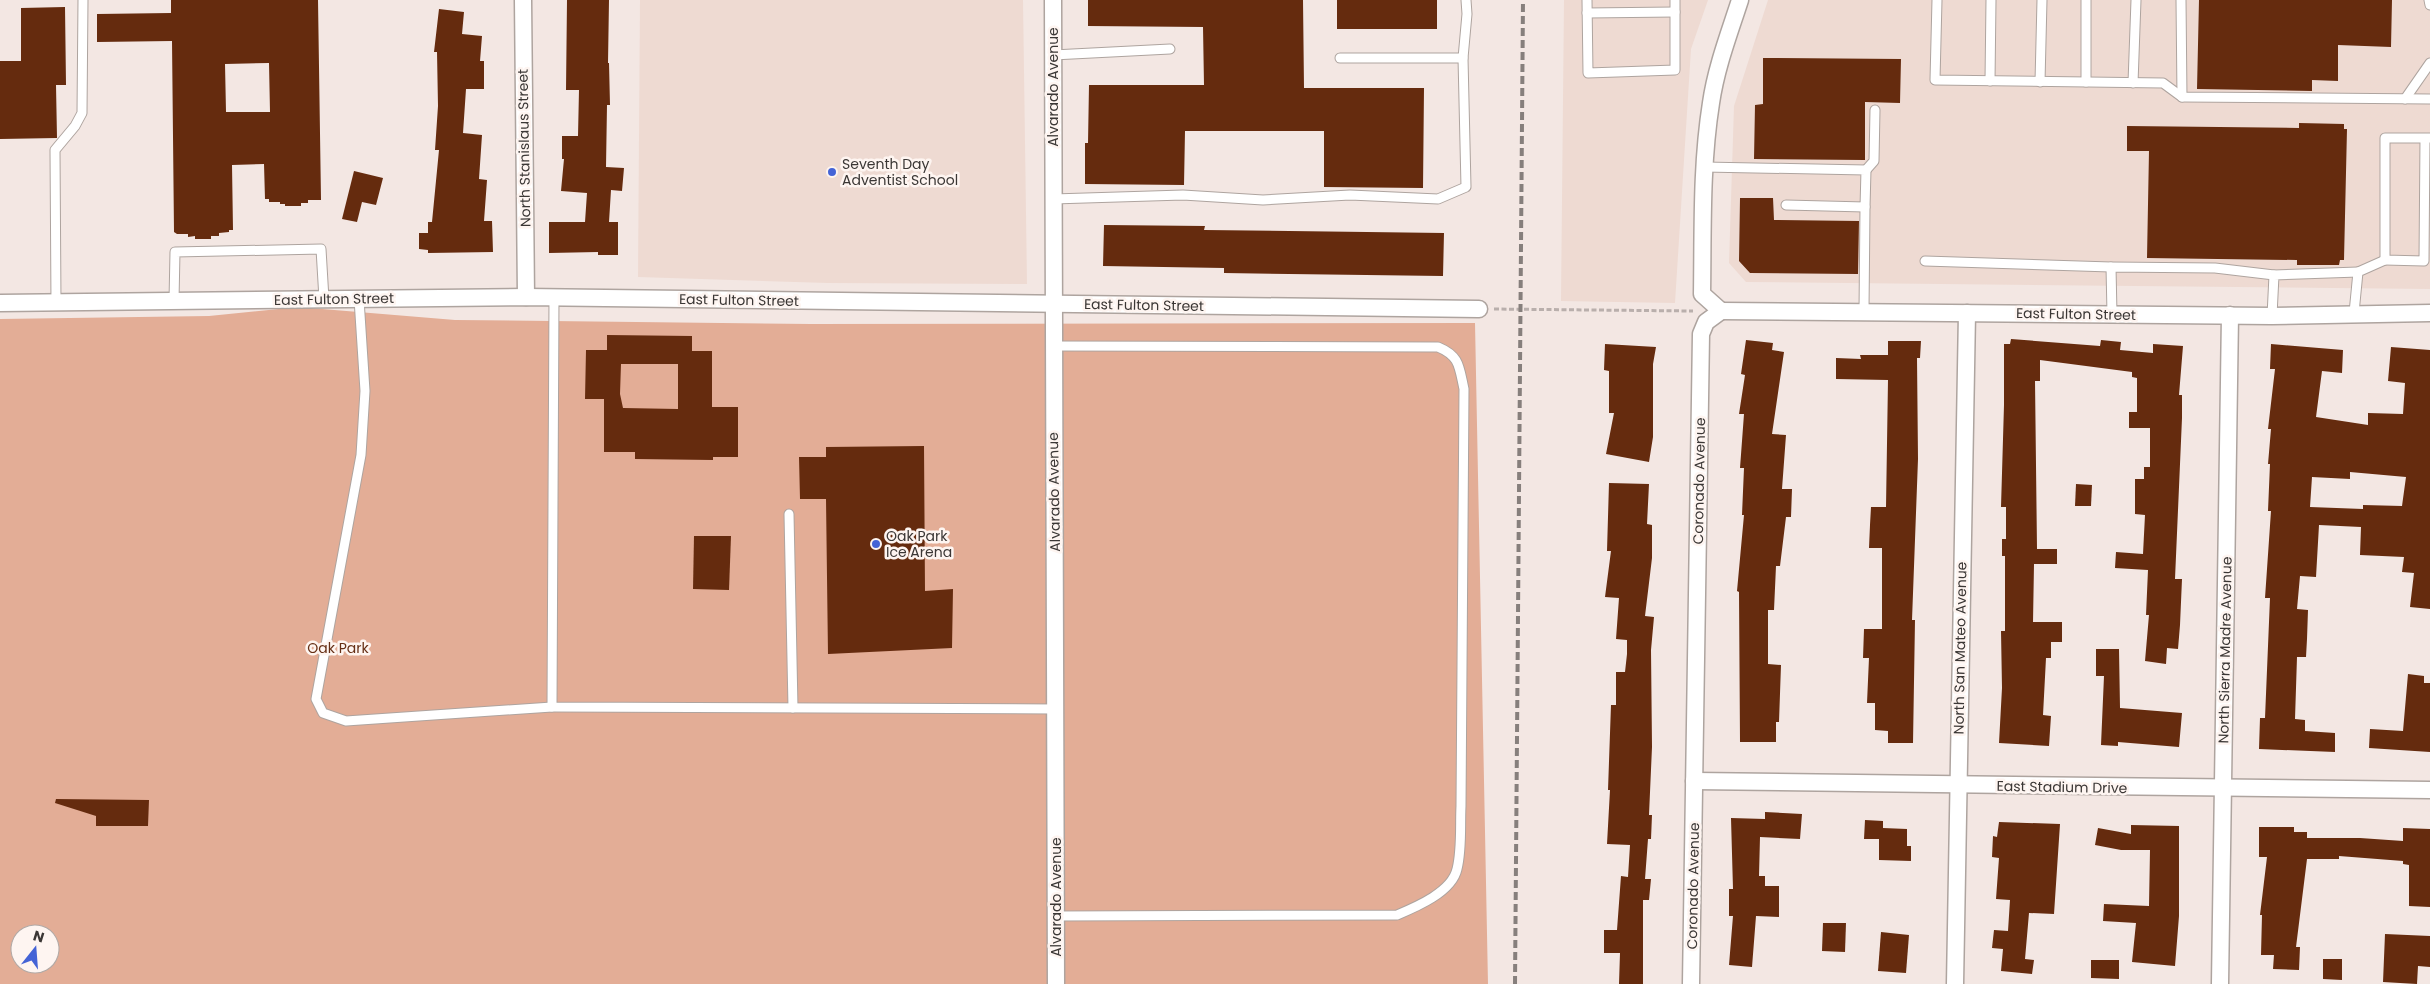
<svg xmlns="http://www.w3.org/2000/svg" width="2430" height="984" viewBox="0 0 2430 984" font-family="Poppins,sans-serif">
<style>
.built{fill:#eedad2}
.park{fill:#e3ad96;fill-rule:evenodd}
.building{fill:#652b0e;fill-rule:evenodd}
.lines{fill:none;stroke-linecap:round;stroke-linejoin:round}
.service-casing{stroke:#aea49f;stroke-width:11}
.minor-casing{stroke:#aea49f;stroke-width:19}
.path{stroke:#b9afac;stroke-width:3;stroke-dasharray:5 2.5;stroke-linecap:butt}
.service{stroke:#fff;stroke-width:9}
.minor{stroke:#fff;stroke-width:16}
.rail{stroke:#867f7c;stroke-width:4;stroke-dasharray:8 4;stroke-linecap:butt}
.poi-dot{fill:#4463d6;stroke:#fef5f1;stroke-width:2}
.labels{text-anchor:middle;stroke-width:5;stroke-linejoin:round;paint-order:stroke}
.street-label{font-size:14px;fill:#3b3735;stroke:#fef5f1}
.poi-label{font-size:14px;fill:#3b3735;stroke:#fef5f1;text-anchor:start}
.park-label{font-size:14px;fill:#662f15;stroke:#fef5f1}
</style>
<rect width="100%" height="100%" fill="#f3e7e3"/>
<!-- built -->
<g class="built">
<polygon points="640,0 1023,0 1027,284 828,283 638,277"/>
<polygon points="1564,0 1708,0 1691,49 1675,303 1561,301"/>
<polygon points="1768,0 2430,0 2430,289 1746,282 1729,263 1734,106"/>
</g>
<!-- park -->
<path class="park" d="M298 307 455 320 811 324 1475 323 1488 984H0V319L209 316ZM20 934H50V964H20Z"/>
<!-- building -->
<g class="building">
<path d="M171 0H318L321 200H308V203H301V206H285V204H280V202H269V199H265L264 164 232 165 233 230H229V232L219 233V236H211V239H195V236L188 237V234H177L174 232 172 41 97 42V14L171 13ZM269 63 270 112H226L225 64Z"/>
<polygon points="567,0 609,0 608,63 609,63 610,105 607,105 606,167 624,168 622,191 611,190 609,222 618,222 618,255 598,255 598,252 549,253 549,222 585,222 587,193 561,191 564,159 562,159 562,136 578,136 579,90 566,90"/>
<polygon points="1088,0 1303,0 1304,88 1424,88 1423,188 1324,187 1324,131 1185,131 1184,185 1085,184 1085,143 1088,143 1089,85 1204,85 1203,27 1088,26"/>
<rect x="1337" y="0" width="100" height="29"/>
<polygon points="2199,0 2392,0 2391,47 2338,45 2338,81 2312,80 2312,91 2197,89"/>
<polygon points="65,7 66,85 56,85 57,138 0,139 0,61 21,61 21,8"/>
<polygon points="439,9 464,12 462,34 482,36 480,61 484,61 484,89 466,89 463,133 482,135 479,179 487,180 484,221 492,221 493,252 428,253 428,250 419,249 419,233 428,233 428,222 432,222 439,150 435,150 438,106 437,52 434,52"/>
<polygon points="1763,58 1901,59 1900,103 1865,102 1865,160 1754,159 1755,105 1763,104"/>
<polygon points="2299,123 2344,124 2344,129 2347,129 2344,260 2340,260 2339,265 2297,265 2297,260 2147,258 2149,151 2127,151 2127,126 2299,128"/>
<polygon points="354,171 383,178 376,205 362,202 357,222 342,219"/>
<polygon points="1740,198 1773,198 1774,220 1859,221 1858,274 1750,273 1739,261"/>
<polygon points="1104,225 1205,226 1204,230 1444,233 1443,276 1224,273 1224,268 1103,266"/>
<path d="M607 335 692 336V351H712V407H738V457H713V460L635 459V452H604V399H585L586 350H607ZM621 364H678V409L623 408 620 394Z"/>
<polygon points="2011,339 2100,346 2101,340 2121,342 2120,350 2153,353 2153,344 2183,346 2179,395 2182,395 2182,418 2175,579 2182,579 2180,625 2178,649 2167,648 2166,664 2145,661 2149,615 2146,615 2148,570 2115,568 2116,552 2143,554 2145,515 2135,514 2135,479 2144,479 2144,467 2150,467 2150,428 2129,428 2129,412 2137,412 2137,378 2132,377 2132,372 2040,360 2040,381 2035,381 2037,549 2057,549 2057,564 2034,564 2033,622 2062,622 2062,642 2051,642 2051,658 2046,658 2043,715 2051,716 2049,746 1999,743 2002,688 2001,631 2005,631 2005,556 2002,556 2002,539 2006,539 2006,507 2001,507 2004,405 2004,344 2010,344"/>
<polygon points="1746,340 1773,343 1772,350 1784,352 1772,434 1786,435 1782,489 1792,489 1791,517 1786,517 1780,566 1776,566 1774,610 1768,610 1768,664 1781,665 1779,722 1776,722 1776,742 1740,742 1739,592 1737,591 1744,515 1742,515 1744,468 1740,468 1744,414 1739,414 1745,375 1741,374"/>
<polygon points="1888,341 1921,341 1920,358 1917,358 1918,459 1912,620 1915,620 1913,743 1888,743 1888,731 1875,730 1875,703 1867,703 1869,658 1863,658 1864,629 1882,629 1882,548 1869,548 1870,525 1871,507 1886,507 1888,380 1836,379 1836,358 1861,359 1860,355 1888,355"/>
<polygon points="1605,344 1656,347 1653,364 1653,437 1649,462 1606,454 1614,413 1609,413 1609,371 1604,370"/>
<path d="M2271 344 2343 350 2342 373 2322 371 2316 417 2368 425V413L2403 414 2405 383 2388 381 2391 347 2430 350V609L2410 607 2414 573 2402 572 2404 557 2360 555 2361 527 2319 525 2316 577 2300 576 2297 609 2308 610 2307 639 2306 657H2297L2295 719 2305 720V731L2335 733V752L2259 749 2260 718H2265L2270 598H2265L2271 511H2268L2270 464H2268L2271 429H2268L2275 369H2270ZM2350 472 2406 477 2402 506 2363 505V509L2310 507 2312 477 2350 479Z"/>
<polygon points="924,446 925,591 953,589 952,648 828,654 826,499 800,499 799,457 826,457 826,447"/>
<polygon points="1609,483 1649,484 1647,524 1652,525 1652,558 1645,616 1654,617 1651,650 1652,747 1649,815 1652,815 1651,839 1648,839 1645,879 1651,879 1649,900 1643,900 1643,984 1619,984 1620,953 1604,953 1604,930 1617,930 1621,876 1628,877 1630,845 1607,844 1610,790 1608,790 1611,705 1616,705 1616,672 1625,672 1627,654 1627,640 1616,639 1619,598 1605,597 1611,551 1607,551"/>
<polygon points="2076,484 2092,485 2091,506 2075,506"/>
<polygon points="694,536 731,536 729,590 693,589"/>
<polygon points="2096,649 2119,649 2120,708 2182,713 2179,747 2118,742 2118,746 2101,745 2104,676 2096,676"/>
<polygon points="2408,674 2424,676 2424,683 2430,683 2430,752 2369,748 2370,729 2403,731"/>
<polygon points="56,799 149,800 148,826 96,826 96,816 55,803"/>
<polygon points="1765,812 1802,814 1800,839 1760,837 1759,876 1765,876 1765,886 1779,886 1779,917 1756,916 1752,967 1729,965 1733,916 1729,916 1729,889 1733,889 1731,818 1765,819"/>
<polygon points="1865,820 1883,821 1883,828 1907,829 1907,846 1911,846 1911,861 1879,860 1879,839 1864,839"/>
<polygon points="1999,822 2060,824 2054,914 2029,913 2025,959 2034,960 2032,974 2001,971 2003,949 1992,948 1994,930 2008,931 2010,900 1996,899 1999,858 1992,857 1993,836 1997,837"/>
<polygon points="2131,825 2179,826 2179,916 2175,966 2132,962 2136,923 2103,921 2104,904 2149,906 2150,850 2121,850 2095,845 2098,828 2131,834"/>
<polygon points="2259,827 2294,827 2294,832 2307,832 2307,838 2360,838 2403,841 2403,828 2430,829 2430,907 2409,906 2409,865 2403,864 2403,861 2339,856 2339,859 2307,859 2296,947 2300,947 2299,970 2273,969 2274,955 2261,955 2262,915 2260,915 2267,857 2259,857"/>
<polygon points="1823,923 1846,923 1845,952 1822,951"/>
<polygon points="1881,932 1909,935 1906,973 1878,971"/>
<polygon points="2385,934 2430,936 2430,967 2418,966 2417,984 2383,982"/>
<polygon points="2323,959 2342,959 2342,980 2323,979"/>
<polygon points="2091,960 2119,960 2119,979 2091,978"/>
</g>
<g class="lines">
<!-- service casing -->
<g class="service-casing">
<g id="service">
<polyline points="1587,0 1588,73 1675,70 1675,0"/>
<polyline points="1937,0 1935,80 2163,83 2182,97"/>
<polyline points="2181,0 2182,97 2430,99"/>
<polyline points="2429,0 2430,5"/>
<polyline points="1587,13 1675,12"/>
<polyline points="1053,55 1170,49"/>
<polyline points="1340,58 1463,58"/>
<polyline points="1990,81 1991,0"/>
<polyline points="2040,82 2042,0"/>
<polyline points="2086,82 2086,0"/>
<polyline points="2133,83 2136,0"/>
<polyline points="2405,99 2430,63"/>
<polyline points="2425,138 2385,138 2385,260 2424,261 2425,138 2430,138"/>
<polyline points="1704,167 1866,170 1865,207 1786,205"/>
<polyline points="1866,170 1874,161 1875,110"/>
<polyline points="1053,199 1183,195 1263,200 1350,195 1438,199 1466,187 1463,58 1467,14 1466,0"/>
<polyline points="1925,261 2111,267"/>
<polyline points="554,297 552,707 1056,709"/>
<polyline points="359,299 365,391 361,455 316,699 323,713 346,721 552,707"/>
<polyline points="174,301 175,252 321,249 324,299"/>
<polyline points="56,303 55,150 75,126 82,113 83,0"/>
<polyline points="1864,311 1865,207"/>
<polyline points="2354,313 2358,272 2385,260"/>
<polyline points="2112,314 2111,267 2215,268 2274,275"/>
<polyline points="2272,316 2274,275 2358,272"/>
<path d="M1053 346 1438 347C1460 356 1459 367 1464 389L1461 806C1460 826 1462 849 1457 869 1452 892 1416 907 1397 915L1056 916"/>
<polyline points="789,514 793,708"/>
</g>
</g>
<!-- minor casing -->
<g class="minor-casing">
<g id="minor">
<polyline points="523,0 526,297"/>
<path d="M1053 0C1053 328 1056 656 1056 984"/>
<polyline points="0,303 526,297 1479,309"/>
<polyline points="1721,311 2272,316 2430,313"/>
<path d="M1721 311 1702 294C1703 230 1701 166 1711 103 1716 68 1729 34 1740 0"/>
<polyline points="1694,781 2430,790"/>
<polyline points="1691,984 1701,334 1706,322 1721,311"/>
<polyline points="1955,984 1967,313"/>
<polyline points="2220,984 2230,315"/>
</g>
</g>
<!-- path -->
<polyline class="path" points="1494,309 1693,311"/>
<!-- service -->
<use href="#service" class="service"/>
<!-- minor -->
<use href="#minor" class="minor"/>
<!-- rail -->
<polyline class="rail" points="1515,984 1523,0"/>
</g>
<!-- markers -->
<g class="poi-dot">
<circle cx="832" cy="172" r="5"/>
<circle cx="876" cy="544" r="5"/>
</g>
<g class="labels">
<!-- street labels -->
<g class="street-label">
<text transform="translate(1053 87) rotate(-90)" y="5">Alvarado Avenue</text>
<text transform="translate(524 148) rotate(-91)" y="5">North Stanislaus Street</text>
<text transform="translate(334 299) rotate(-1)" y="5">East Fulton Street</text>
<text transform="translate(739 300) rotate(1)" y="5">East Fulton Street</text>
<text transform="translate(1144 305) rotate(1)" y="5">East Fulton Street</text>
<text transform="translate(2076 314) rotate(1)" y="5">East Fulton Street</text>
<text transform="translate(1699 481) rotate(-89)" y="5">Coronado Avenue</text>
<text transform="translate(1054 492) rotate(-91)" y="5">Alvarado Avenue</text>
<text transform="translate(1960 648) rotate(-89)" y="5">North San Mateo Avenue</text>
<text transform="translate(2225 650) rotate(-89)" y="5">North Sierra Madre Avenue</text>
<text transform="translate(2062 787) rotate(1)" y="5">East Stadium Drive</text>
<text transform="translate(1693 886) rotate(-89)" y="5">Coronado Avenue</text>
<text transform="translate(1056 897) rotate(-90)" y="5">Alvarado Avenue</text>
</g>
<!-- poi labels -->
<g class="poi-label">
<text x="842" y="169">Seventh Day<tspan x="842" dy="16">Adventist School</tspan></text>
<text x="886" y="541">Oak Park<tspan x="886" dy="16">Ice Arena</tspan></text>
</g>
<!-- park labels -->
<g class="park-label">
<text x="338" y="653">Oak Park</text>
</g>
</g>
<!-- north arrow -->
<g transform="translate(35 949) rotate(17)"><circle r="24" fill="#fef5f1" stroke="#b0a9a6"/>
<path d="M0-4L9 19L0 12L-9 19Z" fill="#4463d6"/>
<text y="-8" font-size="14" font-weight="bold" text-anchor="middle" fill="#3b3735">N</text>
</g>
</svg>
